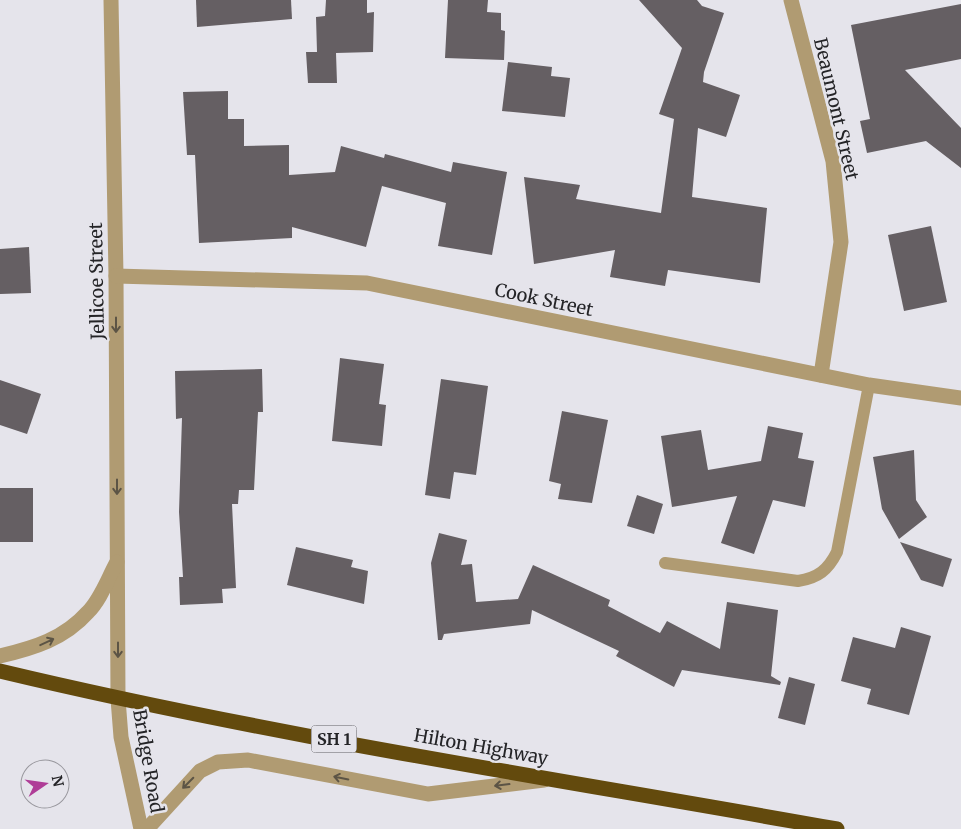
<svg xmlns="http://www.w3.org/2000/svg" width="961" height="829" viewBox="0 0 961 829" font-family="Merriweather,serif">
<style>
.building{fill:#655f63}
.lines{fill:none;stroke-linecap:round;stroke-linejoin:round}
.lane{stroke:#b09b72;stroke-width:12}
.street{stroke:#b09b72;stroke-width:15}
.highway{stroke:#634a0d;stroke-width:15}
.oneway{stroke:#5c5445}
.labels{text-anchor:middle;stroke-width:5;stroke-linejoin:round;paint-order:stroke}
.shield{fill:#e5e4eb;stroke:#5e5e62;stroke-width:1}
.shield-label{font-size:16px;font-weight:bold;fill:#242427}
.street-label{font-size:18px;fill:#242427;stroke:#e5e4eb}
</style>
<rect width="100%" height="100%" fill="#e5e4eb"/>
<!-- building -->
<g class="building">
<polygon points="196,0 291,0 292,19 197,27"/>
<polygon points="326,0 367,0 367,13 374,12 373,52 336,53 337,83 308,83 306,52 317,52 316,17 325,16"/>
<polygon points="448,0 488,0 487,12 501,13 501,30 505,31 504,60 445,58"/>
<polygon points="639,0 697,0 702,6 724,13 704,72 703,82 740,95 726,137 698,128 692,197 767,208 760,283 668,270 665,286 610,277 615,250 534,264 524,177 580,185 576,199 661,213 674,119 659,114 682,48"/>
<polygon points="961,4 961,59 905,70 961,128 961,168 926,141 867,153 860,121 870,119 851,25"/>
<polygon points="508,62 552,67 551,76 570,78 565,117 502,111"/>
<polygon points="228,91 228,119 244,119 244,146 289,145 289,175 335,172 341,146 384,158 385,154 451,172 453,162 507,172 492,255 438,246 446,203 382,186 366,247 292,227 292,238 199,243 195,155 187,155 183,92"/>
<polygon points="931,226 947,302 904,311 888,235"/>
<polygon points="29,247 31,293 0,294 0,249"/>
<polygon points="340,358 384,364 379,404 386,405 382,446 332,441"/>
<polygon points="262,369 263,412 258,412 254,490 239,490 238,504 232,504 236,588 222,589 223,603 180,605 179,577 183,577 179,512 182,418 176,419 175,371"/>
<polygon points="441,379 488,386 476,475 454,472 450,499 425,495"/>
<polygon points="0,380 41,394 27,434 0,425"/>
<polygon points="562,411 608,420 592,503 558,499 561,484 549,481"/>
<polygon points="768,426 803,433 798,458 814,461 805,507 773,500 754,554 721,543 737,496 672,507 661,436 701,430 708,470 761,461"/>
<polygon points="914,450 916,500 927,517 899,539 882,509 873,457"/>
<rect x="0" y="488" width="33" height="54"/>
<polygon points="637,495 663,504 654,534 627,526"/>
<polygon points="439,533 467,540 461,565 472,564 476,602 518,599 533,565 610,600 608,606 660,633 667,621 720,649 727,602 778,610 771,676 781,682 780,685 682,670 674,687 616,656 619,651 532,610 530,624 444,634 442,640 438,640 431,563"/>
<polygon points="900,542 952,559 943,587 921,580"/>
<polygon points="296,547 353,560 351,567 368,571 364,604 287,585"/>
<polygon points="901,627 931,636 909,715 867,704 871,689 841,681 853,637 895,648"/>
<polygon points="789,677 815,684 805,725 778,718"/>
</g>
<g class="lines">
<!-- lane -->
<path class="lane" d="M665 563 798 581C818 578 828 570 837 552L869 385"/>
<!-- street -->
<g class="street">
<polyline points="111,0 116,276 118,699 121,737 141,829"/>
<polyline points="791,0 833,161 841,242 821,375"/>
<polyline points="116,276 367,283 869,385 961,398"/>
<path d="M0 656C34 648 64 639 88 612 101 599 108 578 117 562"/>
<polyline points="147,829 200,771 218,762 248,760 428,794 544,780"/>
</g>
<!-- highway -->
<path class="highway" d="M0 671C276 737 558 779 837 829"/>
</g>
<!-- one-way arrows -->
<defs><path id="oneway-shaft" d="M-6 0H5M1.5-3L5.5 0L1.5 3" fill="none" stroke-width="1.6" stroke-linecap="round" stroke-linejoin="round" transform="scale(1.25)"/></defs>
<g class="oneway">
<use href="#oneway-shaft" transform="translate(116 325) rotate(90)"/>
<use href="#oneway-shaft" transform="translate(117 487) rotate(90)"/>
<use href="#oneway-shaft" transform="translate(47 642) rotate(-25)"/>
<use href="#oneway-shaft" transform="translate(118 650) rotate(90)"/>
<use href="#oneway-shaft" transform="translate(341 778) rotate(-169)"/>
<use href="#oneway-shaft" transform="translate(188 783) rotate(135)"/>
<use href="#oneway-shaft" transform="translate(502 785) rotate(173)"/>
</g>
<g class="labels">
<!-- shield labels -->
<rect class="shield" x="311.5" y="725.5" width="45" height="27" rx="4"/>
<g class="shield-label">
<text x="334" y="745">SH 1</text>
</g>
<!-- street labels -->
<g class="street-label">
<text transform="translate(836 109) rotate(77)" y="6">Beaumont Street</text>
<text transform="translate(97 281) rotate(-91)" y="6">Jellicoe Street</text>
<text transform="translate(544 300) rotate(12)" y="6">Cook Street</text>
<text transform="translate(481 747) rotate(10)" y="6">Hilton Highway</text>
<text transform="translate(148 761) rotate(80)" y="6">Bridge Road</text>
</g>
</g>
<!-- north arrow -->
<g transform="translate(45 784) rotate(77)"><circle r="24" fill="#e5e4eb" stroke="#98979d"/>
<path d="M0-4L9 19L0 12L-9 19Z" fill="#af3d97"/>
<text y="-8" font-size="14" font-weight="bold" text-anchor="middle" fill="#242427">N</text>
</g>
</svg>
